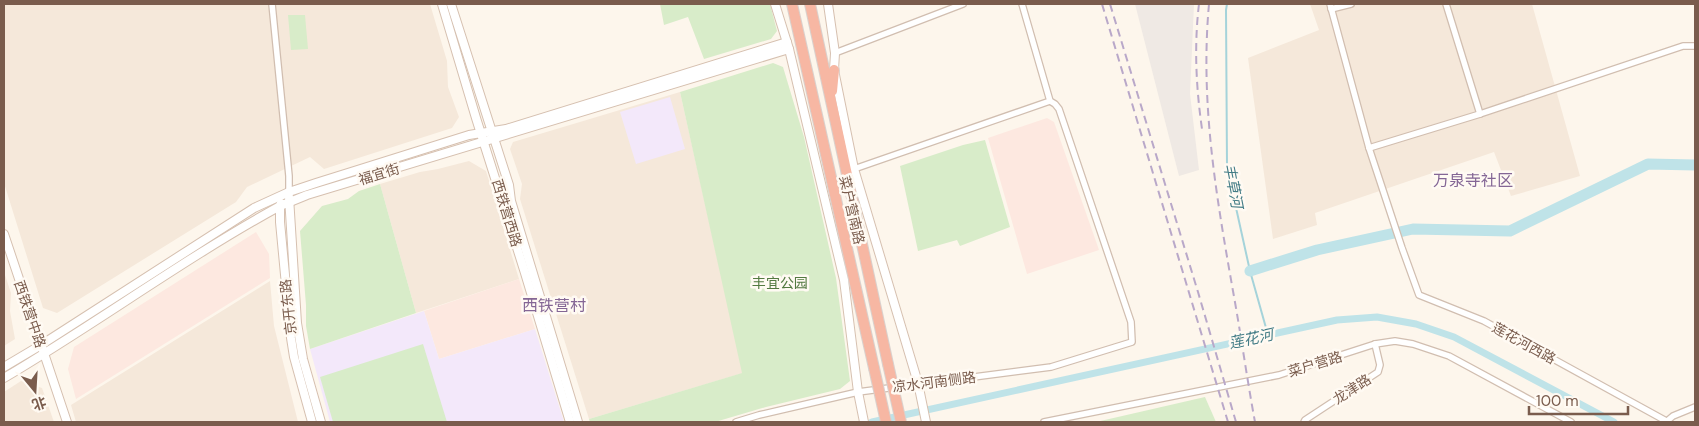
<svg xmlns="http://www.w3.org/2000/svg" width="1699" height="426" viewBox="0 0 1699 426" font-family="'DM Sans','Noto Sans SC',sans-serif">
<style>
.residential{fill:#f5e8da}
.commercial{fill:#fde8e0}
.industrial{fill:#efe9e4}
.education{fill:#f3e8fa}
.green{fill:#d8ecc9}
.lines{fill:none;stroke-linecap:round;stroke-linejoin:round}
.stream{stroke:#a5d3da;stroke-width:2}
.canal{stroke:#bfe3e8;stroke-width:7}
.river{stroke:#bfe3e8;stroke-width:11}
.street-casing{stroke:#d1beb0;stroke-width:8}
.secondary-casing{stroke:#d6c0b0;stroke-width:10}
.highway-casing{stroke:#dad1cd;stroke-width:12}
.street{stroke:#fff;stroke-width:5.5}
.secondary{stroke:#fff;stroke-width:8}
.highway{stroke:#f7b7a3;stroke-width:10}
.rail{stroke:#b9a8c9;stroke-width:2;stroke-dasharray:8 5;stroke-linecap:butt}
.highway-bridge-casing{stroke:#dad1cd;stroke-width:12;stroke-linecap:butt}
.highway-bridge{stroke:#f7b7a3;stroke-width:10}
.labels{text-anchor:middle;stroke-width:5;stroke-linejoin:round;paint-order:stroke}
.street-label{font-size:14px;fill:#7a5c4d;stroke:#fffaf3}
.park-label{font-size:14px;fill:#537a41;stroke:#fffaf3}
.water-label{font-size:15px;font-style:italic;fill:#437c86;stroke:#fffaf3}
.quarter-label{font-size:16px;fill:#846695;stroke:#fffaf3}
</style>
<rect width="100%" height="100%" fill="#fdf6ec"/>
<!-- residential -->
<g class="residential">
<polygon points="4,4 430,4 447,61 448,87 459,117 452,128 324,169 310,157 247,187 236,202 57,313 43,308 4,183"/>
<polygon points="1310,4 1532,4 1580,176 1511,196 1494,152 1315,213 1317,225 1273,239 1248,58 1319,30"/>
<polygon points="680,92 743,373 589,419 520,199 522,184 510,149 513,142"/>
<polygon points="469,161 486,171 519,279 416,313 380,184 420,172 438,169"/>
<polygon points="4,272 11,293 10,311 15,339 4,346"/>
<polygon points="270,281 274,326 298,422 76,422 71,405"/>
<polygon points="21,381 42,388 54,422 4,422 4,392"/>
</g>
<!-- commercial -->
<g class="commercial">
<polygon points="1047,118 1054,122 1099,250 1027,274 988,138"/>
<polygon points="256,232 269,254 270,278 76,399 68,369 74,347"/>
<polygon points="519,279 535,329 439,359 424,311"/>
</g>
<!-- industrial -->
<polygon class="industrial" points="1135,4 1194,4 1190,94 1199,170 1179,176"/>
<!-- education -->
<g class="education">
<polygon points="670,97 685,149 636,164 620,112"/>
<polygon points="424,311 439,359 535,329 564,422 330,422 310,349"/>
</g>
<!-- green -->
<g class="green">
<polygon points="660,4 770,4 777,31 771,39 704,59 688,17 664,25"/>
<polygon points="288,15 305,15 308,49 291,50"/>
<polygon points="773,63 783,67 804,137 836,278 850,381 840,389 766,407 715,422 590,422 589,419 742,373 680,92"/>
<polygon points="985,140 1010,227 960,246 957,240 918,251 900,166 963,145"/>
<polygon points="380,184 416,313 310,349 306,326 306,305 300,231 322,206 348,199 359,191"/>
<polygon points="423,344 447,422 333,422 320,377"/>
<polygon points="1205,397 1216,422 1096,422"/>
</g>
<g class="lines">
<!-- stream -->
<polyline class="stream" points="1227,4 1226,10 1227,167 1250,271 1268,335"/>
<!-- canal -->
<polyline class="canal" points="872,422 1337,320 1377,317 1416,324 1454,337 1614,422"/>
<!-- river -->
<polyline class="river" points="1250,271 1317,250 1413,229 1510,231 1648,164 1695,165"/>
<!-- street casing -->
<g class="street-casing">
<g id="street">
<polyline points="272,4 289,176 289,192"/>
<polyline points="1330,4 1369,148 1402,248 1419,295 1484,321 1668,422"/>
<polyline points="1446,4 1480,114"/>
<polyline points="1331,9 1351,4"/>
<polyline points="835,53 963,4"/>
<polyline points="1369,148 1480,114 1683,46 1695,46"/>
<polyline points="854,169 1050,101"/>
<polyline points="736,422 759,415 858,392 1051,367 1132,342 1131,322 1059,109 1055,104 1050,101 1022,4"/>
<polyline points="1044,422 1279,375 1375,344 1395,341 1413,344 1449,356 1571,422"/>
<polyline points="1304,422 1305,420 1378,372 1380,365 1375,344"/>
<polyline points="1666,422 1673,416 1695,407"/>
</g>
</g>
<!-- secondary casing -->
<g class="secondary-casing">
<g id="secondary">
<polyline points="442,4 476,118 525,273 570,422"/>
<polyline points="451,4 509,185 511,201 578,422"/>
<polyline points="775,4 789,49 844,280 858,392 864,422"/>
<polyline points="828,4 835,53 834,70 854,169 918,383 926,422"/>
<polyline points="289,197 297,323 303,359 321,422"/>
<polyline points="281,203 280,206 280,222 291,338 294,357 312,422"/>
<polyline points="4,234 67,422"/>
<polyline points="4,367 41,345 254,208 289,192 316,183 469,135 506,129 787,42"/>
<path d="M4 378C97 323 185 258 280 206L307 195 789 49"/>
</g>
</g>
<!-- highway casing -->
<g class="highway-casing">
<g id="highway">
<polyline points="792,4 874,368"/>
<polyline points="810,4 888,364"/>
<polyline points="832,91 834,70"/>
</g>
</g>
<!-- street -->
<use href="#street" class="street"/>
<!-- secondary -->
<use href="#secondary" class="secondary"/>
<!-- highway -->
<use href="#highway" class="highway"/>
<!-- rail -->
<g class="rail">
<polyline points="1102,4 1228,422"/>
<polyline points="1110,4 1198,292 1236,422"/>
<path d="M1199 4C1194 46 1196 87 1202 129"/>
<path d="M1209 4C1200 102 1216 195 1233 291 1241 335 1247 379 1255 422"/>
</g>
<!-- highway-bridge casing -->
<g class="highway-bridge-casing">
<g id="highway-bridge">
<polyline points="888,364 901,422"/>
<polyline points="874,368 886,422"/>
</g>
</g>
<!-- highway-bridge -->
<use href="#highway-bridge" class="highway-bridge"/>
</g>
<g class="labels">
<!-- street labels -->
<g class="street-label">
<text transform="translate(379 174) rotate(-17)" y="5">福宜街</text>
<text transform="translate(852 210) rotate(77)" y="5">菜户营南路</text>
<text transform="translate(507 213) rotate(73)" y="5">西铁营西路</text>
<text transform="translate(288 307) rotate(-96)" y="5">京开东路</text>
<text transform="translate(30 314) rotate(71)" y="5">西铁营中路</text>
<text transform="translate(1524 343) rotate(29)" y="5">莲花河西路</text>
<text transform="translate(1315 364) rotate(-17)" y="5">菜户营路</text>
<text transform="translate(934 382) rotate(-7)" y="5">凉水河南侧路</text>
<text transform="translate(1352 389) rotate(-33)" y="5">龙津路</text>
</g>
<!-- park labels -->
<g class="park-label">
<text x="780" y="288">丰宜公园</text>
</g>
<!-- water labels -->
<g class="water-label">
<text transform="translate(1233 186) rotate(79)" y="5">丰草河</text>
<text transform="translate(1251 339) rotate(-12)" y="5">莲花河</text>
</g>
<!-- quarter labels -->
<g class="quarter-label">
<text x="1473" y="186">万泉寺社区</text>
<text x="554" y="311">西铁营村</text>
</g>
</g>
<!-- border -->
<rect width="1699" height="426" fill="none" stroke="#7a5c4d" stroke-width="10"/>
<!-- north arrow -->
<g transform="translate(35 391) rotate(162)" stroke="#fffaf3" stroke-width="4" paint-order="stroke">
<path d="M0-4L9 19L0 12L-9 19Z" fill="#7a5c4d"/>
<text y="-8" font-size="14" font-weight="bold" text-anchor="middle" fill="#7a5c4d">北</text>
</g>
<!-- scale -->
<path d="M1529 406v8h99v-8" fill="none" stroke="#7a5c4d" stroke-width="2.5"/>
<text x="1536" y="406" font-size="15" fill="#7a5c4d" stroke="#fffaf3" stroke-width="4" paint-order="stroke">100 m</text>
</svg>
